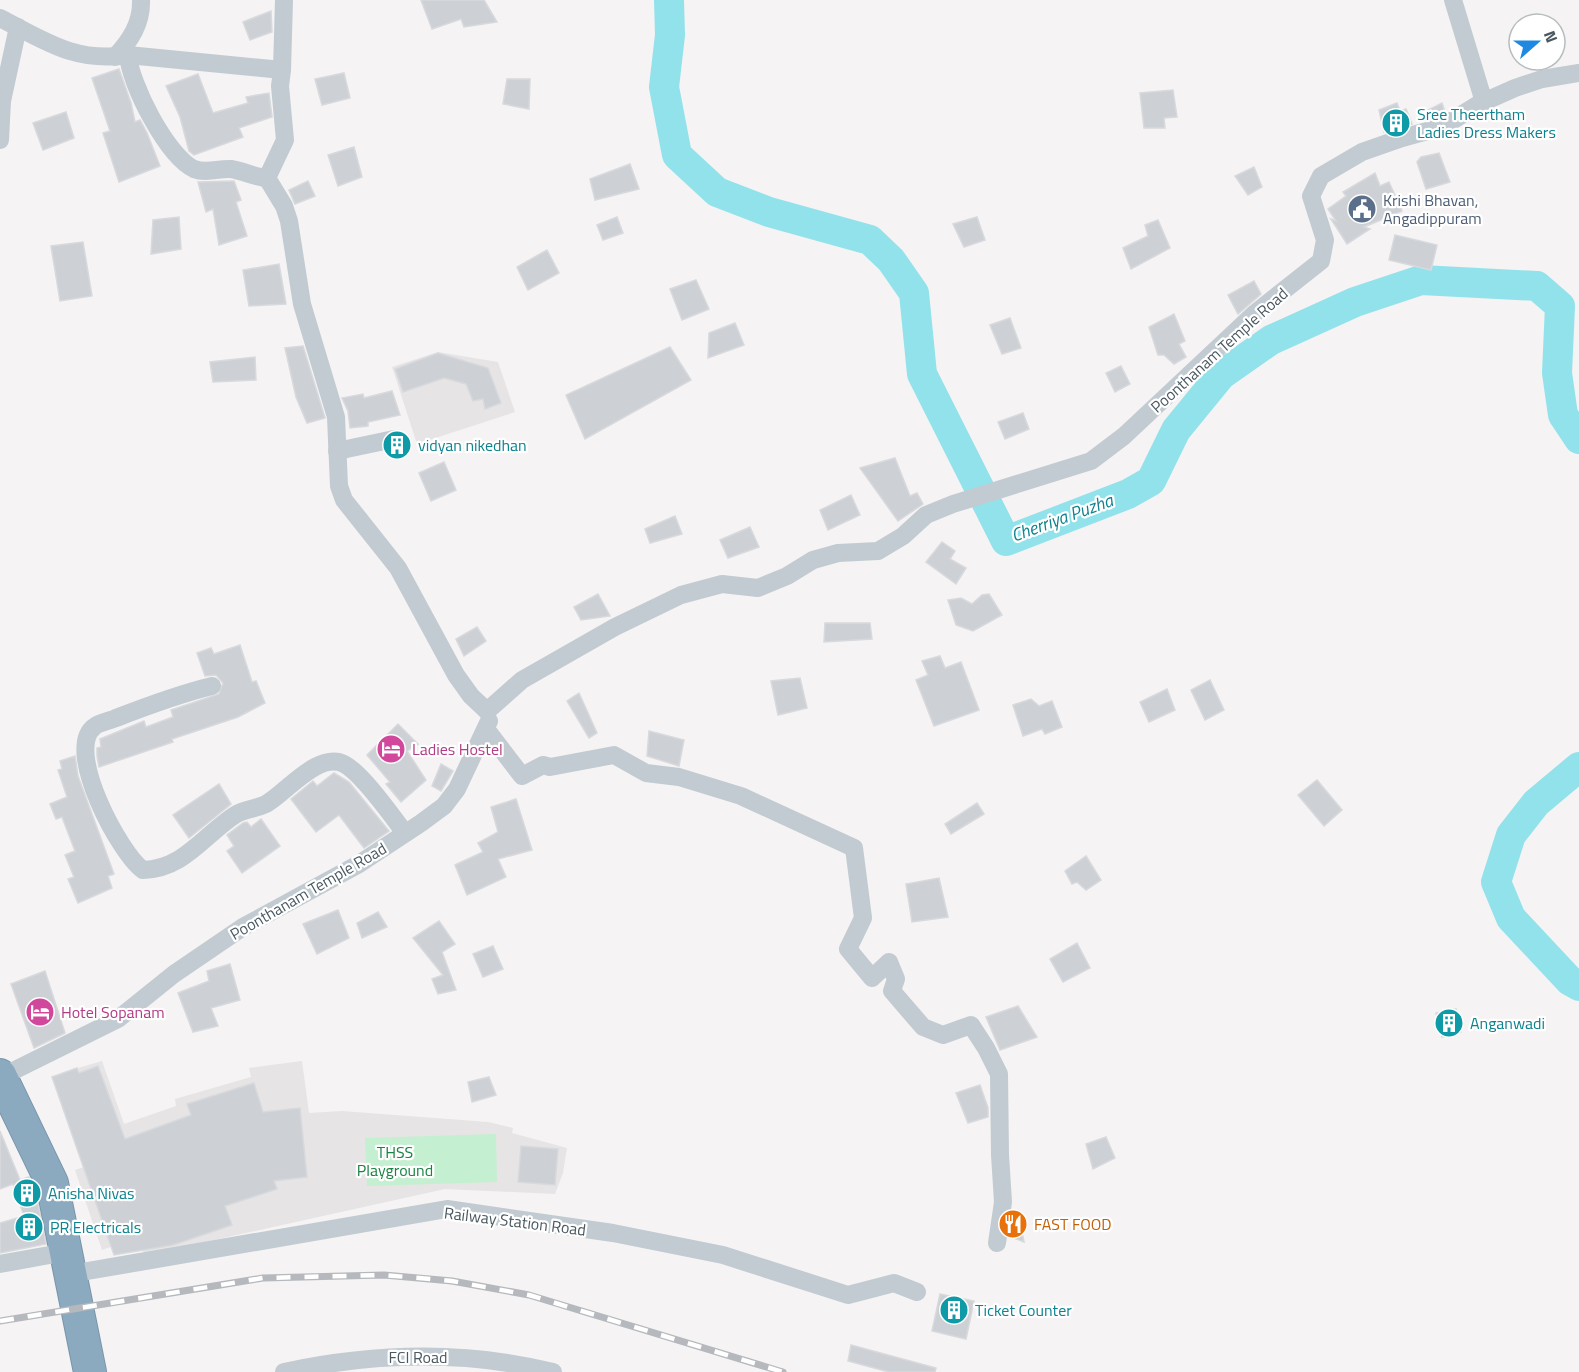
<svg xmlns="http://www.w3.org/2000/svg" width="1579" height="1372" viewBox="0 0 1579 1372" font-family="'Titillium Web',sans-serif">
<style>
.education{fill:#e6e4e5}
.green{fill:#c4efd0}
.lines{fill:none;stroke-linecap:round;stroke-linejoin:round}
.river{stroke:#92e2eb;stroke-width:30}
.building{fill:#cdd0d4;stroke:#d7d9dd;stroke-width:1.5}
.highway-casing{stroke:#7795ab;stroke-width:34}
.street{stroke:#c1cbd1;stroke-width:18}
.highway{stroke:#8caabf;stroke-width:32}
.rail-casing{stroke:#b5b8bc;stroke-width:7}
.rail{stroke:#fff;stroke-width:4.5;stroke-dasharray:14;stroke-linecap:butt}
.labels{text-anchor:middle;stroke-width:4.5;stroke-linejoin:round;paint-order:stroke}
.culture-label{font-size:16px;fill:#0d838f;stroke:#fff;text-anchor:start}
.service-label{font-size:16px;fill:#4e5e75;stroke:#fff;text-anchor:start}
.street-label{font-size:16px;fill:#4a5860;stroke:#fff}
.hotel-label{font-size:16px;fill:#b23c85;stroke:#fff;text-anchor:start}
.park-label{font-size:16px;fill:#1a8243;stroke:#fff}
.food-label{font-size:16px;fill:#c56008;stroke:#fff;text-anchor:start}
.water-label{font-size:18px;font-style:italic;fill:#10818e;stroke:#fff}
</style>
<rect width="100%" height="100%" fill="#f5f3f3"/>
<!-- education -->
<g class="education">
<polygon points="438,352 498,362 515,412 417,444 392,367"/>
<polygon points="102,1061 124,1124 176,1106 175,1099 251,1077 249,1068 302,1061 309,1113 342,1111 488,1122 513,1128 512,1133 567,1148 563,1173 555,1194 445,1189 146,1255 133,1239 102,1250 75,1170 84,1167 80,1158 103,1149 78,1068"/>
</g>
<!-- green -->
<polygon class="green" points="496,1134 497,1182 367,1186 365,1138"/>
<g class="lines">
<!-- river -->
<g class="river">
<polyline points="669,0 670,35 664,87 677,155 717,192 769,212 870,240 891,260 914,293 922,374 1006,541 1128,494 1151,481 1176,430 1221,375 1271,340 1355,302 1421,280 1537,286 1560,306 1557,373 1563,415 1579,439"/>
<polyline points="1579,767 1536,803 1511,835 1496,882 1511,918 1570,981 1579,986"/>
</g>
</g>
<!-- building -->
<g class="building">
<polygon points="421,0 484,0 497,22 464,27 461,19 432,29"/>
<polygon points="271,11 272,32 250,40 243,22"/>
<polygon points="119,69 131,103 135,122 140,120 147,133 160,166 119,182 103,133 110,131 92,78"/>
<polygon points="344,73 350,98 322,105 315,79"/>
<polygon points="198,74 213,113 248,103 246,97 269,93 272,117 239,128 243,137 194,155 189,151 180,117 166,86"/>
<polygon points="507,79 530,79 529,109 503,104"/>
<polygon points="1173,90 1177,117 1164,118 1165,128 1144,128 1140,93"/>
<polygon points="1397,103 1400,111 1406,109 1412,124 1384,132 1379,110"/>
<polygon points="1442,103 1445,112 1429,119 1426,111"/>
<polygon points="66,112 74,138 43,150 33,123"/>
<polygon points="354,147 362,177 338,186 328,155"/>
<polygon points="1439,153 1450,182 1426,189 1417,162 1421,157"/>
<polygon points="630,164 639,189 595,200 590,179"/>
<polygon points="1254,167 1262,187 1248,195 1235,176"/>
<polygon points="1375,173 1380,186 1389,182 1402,211 1364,227 1370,229 1347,244 1331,219 1336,221 1328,209 1346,196 1343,192"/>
<polygon points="234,181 241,200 236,202 247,236 219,245 213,209 206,212 198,182"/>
<polygon points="308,181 315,196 295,204 289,190"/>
<polygon points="179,217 181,249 151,254 153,220"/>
<polygon points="617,217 623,233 603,240 597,225"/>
<polygon points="977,217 985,240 964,247 953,224"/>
<polygon points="1158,220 1170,248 1131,269 1123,248 1148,236 1145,225"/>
<polygon points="1395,235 1437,245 1431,270 1389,260"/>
<polygon points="83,242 92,296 60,301 51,246"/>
<polygon points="547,250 559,273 528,290 517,267"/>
<polygon points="279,264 286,304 249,306 243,270"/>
<polygon points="696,280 709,309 682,320 670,289"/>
<polygon points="1254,281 1261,294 1238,314 1228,295"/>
<polygon points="1174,314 1185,341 1179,344 1186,357 1174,364 1164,355 1158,355 1149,327"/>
<polygon points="1010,318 1021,348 1002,354 990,325"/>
<polygon points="735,323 744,345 708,358 709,333"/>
<polygon points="303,346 325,418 307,423 296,397 285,348"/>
<polygon points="670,347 691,380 585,439 566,395"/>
<polygon points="438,353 488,368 501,403 485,409 483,399 473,401 466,384 444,378 403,392 395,369"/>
<polygon points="255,357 256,380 213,382 210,362"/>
<polygon points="1121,366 1130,384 1115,392 1106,373"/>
<polygon points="392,391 400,415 368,422 368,426 350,428 348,411 342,398 363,394 364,398"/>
<polygon points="1023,413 1029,429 1005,439 998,422"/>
<polygon points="895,458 910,496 917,493 923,504 898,521 860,468"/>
<polygon points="444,462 456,490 431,501 419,473"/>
<polygon points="851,495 860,515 828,530 820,510"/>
<polygon points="675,516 682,534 650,543 645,529"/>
<polygon points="750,527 759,547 728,558 720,540"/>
<polygon points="942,542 955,551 950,559 966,568 956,584 926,562"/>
<polygon points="598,594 610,616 581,620 574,607"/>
<polygon points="989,594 1002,615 973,631 956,625 948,600 961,598 972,604 982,595"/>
<polygon points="825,623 870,623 872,639 824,642"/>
<polygon points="477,627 486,641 464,656 456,639"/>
<polygon points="240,645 252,682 256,681 265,703 238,717 172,739 173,742 99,767 97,756 97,748 101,747 100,739 144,721 146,727 173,717 171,710 219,694 223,683 216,675 205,676 197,653 211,648 214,654"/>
<polygon points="940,656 945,668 961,662 979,710 934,726 916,680 928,675 922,661"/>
<polygon points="800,678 807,708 778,715 771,681"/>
<polygon points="1210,680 1224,710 1205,720 1191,690"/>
<polygon points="1167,689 1175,710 1149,722 1140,702"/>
<polygon points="579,693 597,733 589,738 567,701"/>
<polygon points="1031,699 1039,706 1052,701 1062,727 1045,734 1042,729 1023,736 1013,705"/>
<polygon points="398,724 418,744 407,751 426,780 401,802 386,784 390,782 367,755"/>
<polygon points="649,731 684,740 679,766 647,756"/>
<polygon points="75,756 78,776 114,874 108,876 112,888 78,903 68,879 74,877 65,855 75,851 62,817 56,819 50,804 67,797 58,770 62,769 60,761"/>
<polygon points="441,764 453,771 441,791 432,786"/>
<polygon points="334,773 349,782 389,831 364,848 339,815 316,832 291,799 313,781 317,786"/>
<polygon points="1317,780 1342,810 1324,826 1298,795"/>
<polygon points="219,784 231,804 189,838 173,815"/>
<polygon points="516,799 532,850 498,859 506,877 467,895 455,865 483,852 478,843 498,832 491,807"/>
<polygon points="977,803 984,814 951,834 945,824"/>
<polygon points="261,819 280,846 242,873 227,851 234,846 227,835 243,823 247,822 251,827"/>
<polygon points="1086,856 1101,880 1086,890 1077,882 1072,884 1065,871"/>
<polygon points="939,878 948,917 912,922 906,884"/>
<polygon points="338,910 349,938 317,954 303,924"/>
<polygon points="378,912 387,927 362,938 357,923"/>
<polygon points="439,921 455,944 442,952 456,990 438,994 432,979 443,975 413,938"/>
<polygon points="1077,943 1090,968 1063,982 1050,959"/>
<polygon points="493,946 503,969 483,977 473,954"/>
<polygon points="230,964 240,1000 211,1008 218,1026 193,1032 178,993 209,981 207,971"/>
<polygon points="45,971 65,1033 34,1048 11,984"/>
<polygon points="1018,1006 1037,1037 1000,1050 986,1017"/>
<polygon points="1456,1009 1461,1032 1442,1037 1436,1013"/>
<polygon points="98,1066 125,1139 191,1115 187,1104 254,1083 263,1112 300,1108 307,1177 274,1181 277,1189 225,1206 232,1225 173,1245 114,1255 52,1077 77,1068 79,1073"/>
<polygon points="489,1077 496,1095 472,1102 468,1082"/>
<polygon points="980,1085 988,1108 988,1117 968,1123 956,1093"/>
<polygon points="0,1131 20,1180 29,1177 35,1189 46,1244 0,1253 0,1223 24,1216 13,1184 0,1189"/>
<polygon points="1106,1137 1115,1158 1093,1169 1086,1144"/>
<polygon points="521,1146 558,1149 555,1185 518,1182"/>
<polygon points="1018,1211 1024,1242 1009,1236 1013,1212"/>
<polygon points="940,1294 974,1301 966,1339 932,1331"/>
<polygon points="851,1345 936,1368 935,1372 889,1372 848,1361"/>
</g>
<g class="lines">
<!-- highway casing -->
<g class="highway-casing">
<polyline id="highway" points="0,1075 52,1183 90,1372"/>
</g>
<!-- street -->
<g class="street">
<polyline points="1453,0 1484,102"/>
<path d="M0 18C45 41 75 63 128 55L282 70 284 0"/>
<path d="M128 55C130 84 167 156 194 169 207 174 219 168 231 169 244 171 254 177 267 178"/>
<path d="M115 57C130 41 142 23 141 0"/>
<polyline points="282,70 280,86 285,140 267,178 284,206 289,221 302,304 336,417 339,486 344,500 398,568 456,675 471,696 487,711"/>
<polyline points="0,140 2,101 18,27"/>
<polyline points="337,451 394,439"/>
<path d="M212 686C179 694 147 706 116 718 110 721 99 722 94 727 64 750 120 854 143 870 184 869 204 835 235 815 244 809 256 809 266 804 286 793 318 751 344 764 362 773 392 816 405 833"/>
<polyline points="487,711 522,680 615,627 681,595 722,584 758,588 787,576 813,560 838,553 878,551 903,536 926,515 953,504 1091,461 1124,436 1254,314 1321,261 1325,240 1311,196 1321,176 1362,152 1402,138 1442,127 1479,104 1515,88 1542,79 1579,73"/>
<polyline points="486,729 522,776 543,765 550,767 614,755 646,773 679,777 741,796 854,848 863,918 848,949 872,978 889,962 896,979 892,991 923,1027 943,1035 971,1025 986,1048 999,1074 1000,1155 1003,1202 997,1243"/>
<polyline points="1,1077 118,1019 174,974 243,927 359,864 421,823 444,806 457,789 489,721"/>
<polyline points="0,1264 66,1252"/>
<polyline points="70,1274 447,1209 613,1233 723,1255 848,1295 894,1283 917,1292"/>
<path d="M284 1372C373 1353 464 1350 553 1372"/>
</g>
<!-- highway -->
<use href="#highway" class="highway"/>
<!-- rail casing -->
<g class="rail-casing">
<polyline id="rail" points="0,1321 263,1278 384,1275 452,1281 529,1295 783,1372"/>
</g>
<!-- rail -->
<use href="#rail" class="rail"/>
</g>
<!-- icons -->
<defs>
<g id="building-disc" transform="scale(1.5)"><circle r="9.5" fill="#0f9aa8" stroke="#fff"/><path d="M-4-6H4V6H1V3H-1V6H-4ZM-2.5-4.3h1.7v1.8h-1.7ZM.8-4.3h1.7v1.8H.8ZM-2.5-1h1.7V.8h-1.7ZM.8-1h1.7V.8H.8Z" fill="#fff"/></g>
<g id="civic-disc" transform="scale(1.5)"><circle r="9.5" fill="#5c6f8a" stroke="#fff"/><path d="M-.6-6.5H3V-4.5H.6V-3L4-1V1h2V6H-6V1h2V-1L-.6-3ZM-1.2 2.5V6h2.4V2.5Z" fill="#fff"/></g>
<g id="hotel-disc" transform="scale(1.5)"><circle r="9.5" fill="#d1479c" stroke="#fff"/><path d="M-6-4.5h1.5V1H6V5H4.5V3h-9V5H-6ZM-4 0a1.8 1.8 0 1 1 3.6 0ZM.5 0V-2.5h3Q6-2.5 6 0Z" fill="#fff"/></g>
<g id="restaurant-disc" transform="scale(1.5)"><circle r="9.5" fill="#e8710a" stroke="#fff"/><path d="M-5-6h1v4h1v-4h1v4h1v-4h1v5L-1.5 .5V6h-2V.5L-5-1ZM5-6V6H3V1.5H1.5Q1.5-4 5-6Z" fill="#fff"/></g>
</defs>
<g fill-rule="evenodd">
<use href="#building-disc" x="1396" y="123"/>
<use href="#civic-disc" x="1362" y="209"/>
<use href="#building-disc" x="397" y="445"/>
<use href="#hotel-disc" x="391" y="749"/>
<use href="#hotel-disc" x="40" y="1012"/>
<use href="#building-disc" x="1449" y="1023"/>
<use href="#building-disc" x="27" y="1193"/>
<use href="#restaurant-disc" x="1013" y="1224"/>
<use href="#building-disc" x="29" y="1227"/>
<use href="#building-disc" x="954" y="1310"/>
</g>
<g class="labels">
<!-- culture labels -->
<g class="culture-label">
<text x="1417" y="120">Sree Theertham<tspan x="1417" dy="18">Ladies Dress Makers</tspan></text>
<text x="418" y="451">vidyan nikedhan</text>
<text x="1470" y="1029">Anganwadi</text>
<text x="48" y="1199">Anisha Nivas</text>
<text x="50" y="1233">PR Electricals</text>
<text x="975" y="1316">Ticket Counter</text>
</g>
<!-- service labels -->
<g class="service-label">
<text x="1383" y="206">Krishi Bhavan,<tspan x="1383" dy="18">Angadippuram</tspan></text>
</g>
<!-- street labels -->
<g class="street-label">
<text transform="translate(1219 350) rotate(-42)" y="6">Poonthanam Temple Road</text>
<text transform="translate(308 891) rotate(-30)" y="6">Poonthanam Temple Road</text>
<text transform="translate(515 1221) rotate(7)" y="6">Railway Station Road</text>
<text x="418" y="1363">FCI Road</text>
</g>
<!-- hotel labels -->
<g class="hotel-label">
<text x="412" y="755">Ladies Hostel</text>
<text x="61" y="1018">Hotel Sopanam</text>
</g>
<!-- park labels -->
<g class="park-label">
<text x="395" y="1158">THSS<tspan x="395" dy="18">Playground</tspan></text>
</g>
<!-- food labels -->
<g class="food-label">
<text x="1034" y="1230">FAST FOOD</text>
</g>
<!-- water labels -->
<g class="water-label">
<text transform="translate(1062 518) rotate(-20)" y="6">Cherriya Puzha</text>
</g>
</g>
<!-- north arrow -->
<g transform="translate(1537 42) rotate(69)"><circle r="28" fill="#ffffff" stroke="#b7bcbf" stroke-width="1.5"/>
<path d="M0-4.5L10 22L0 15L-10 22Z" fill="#1f89e2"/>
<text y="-9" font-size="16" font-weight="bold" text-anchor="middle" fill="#4a5860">N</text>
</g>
</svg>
